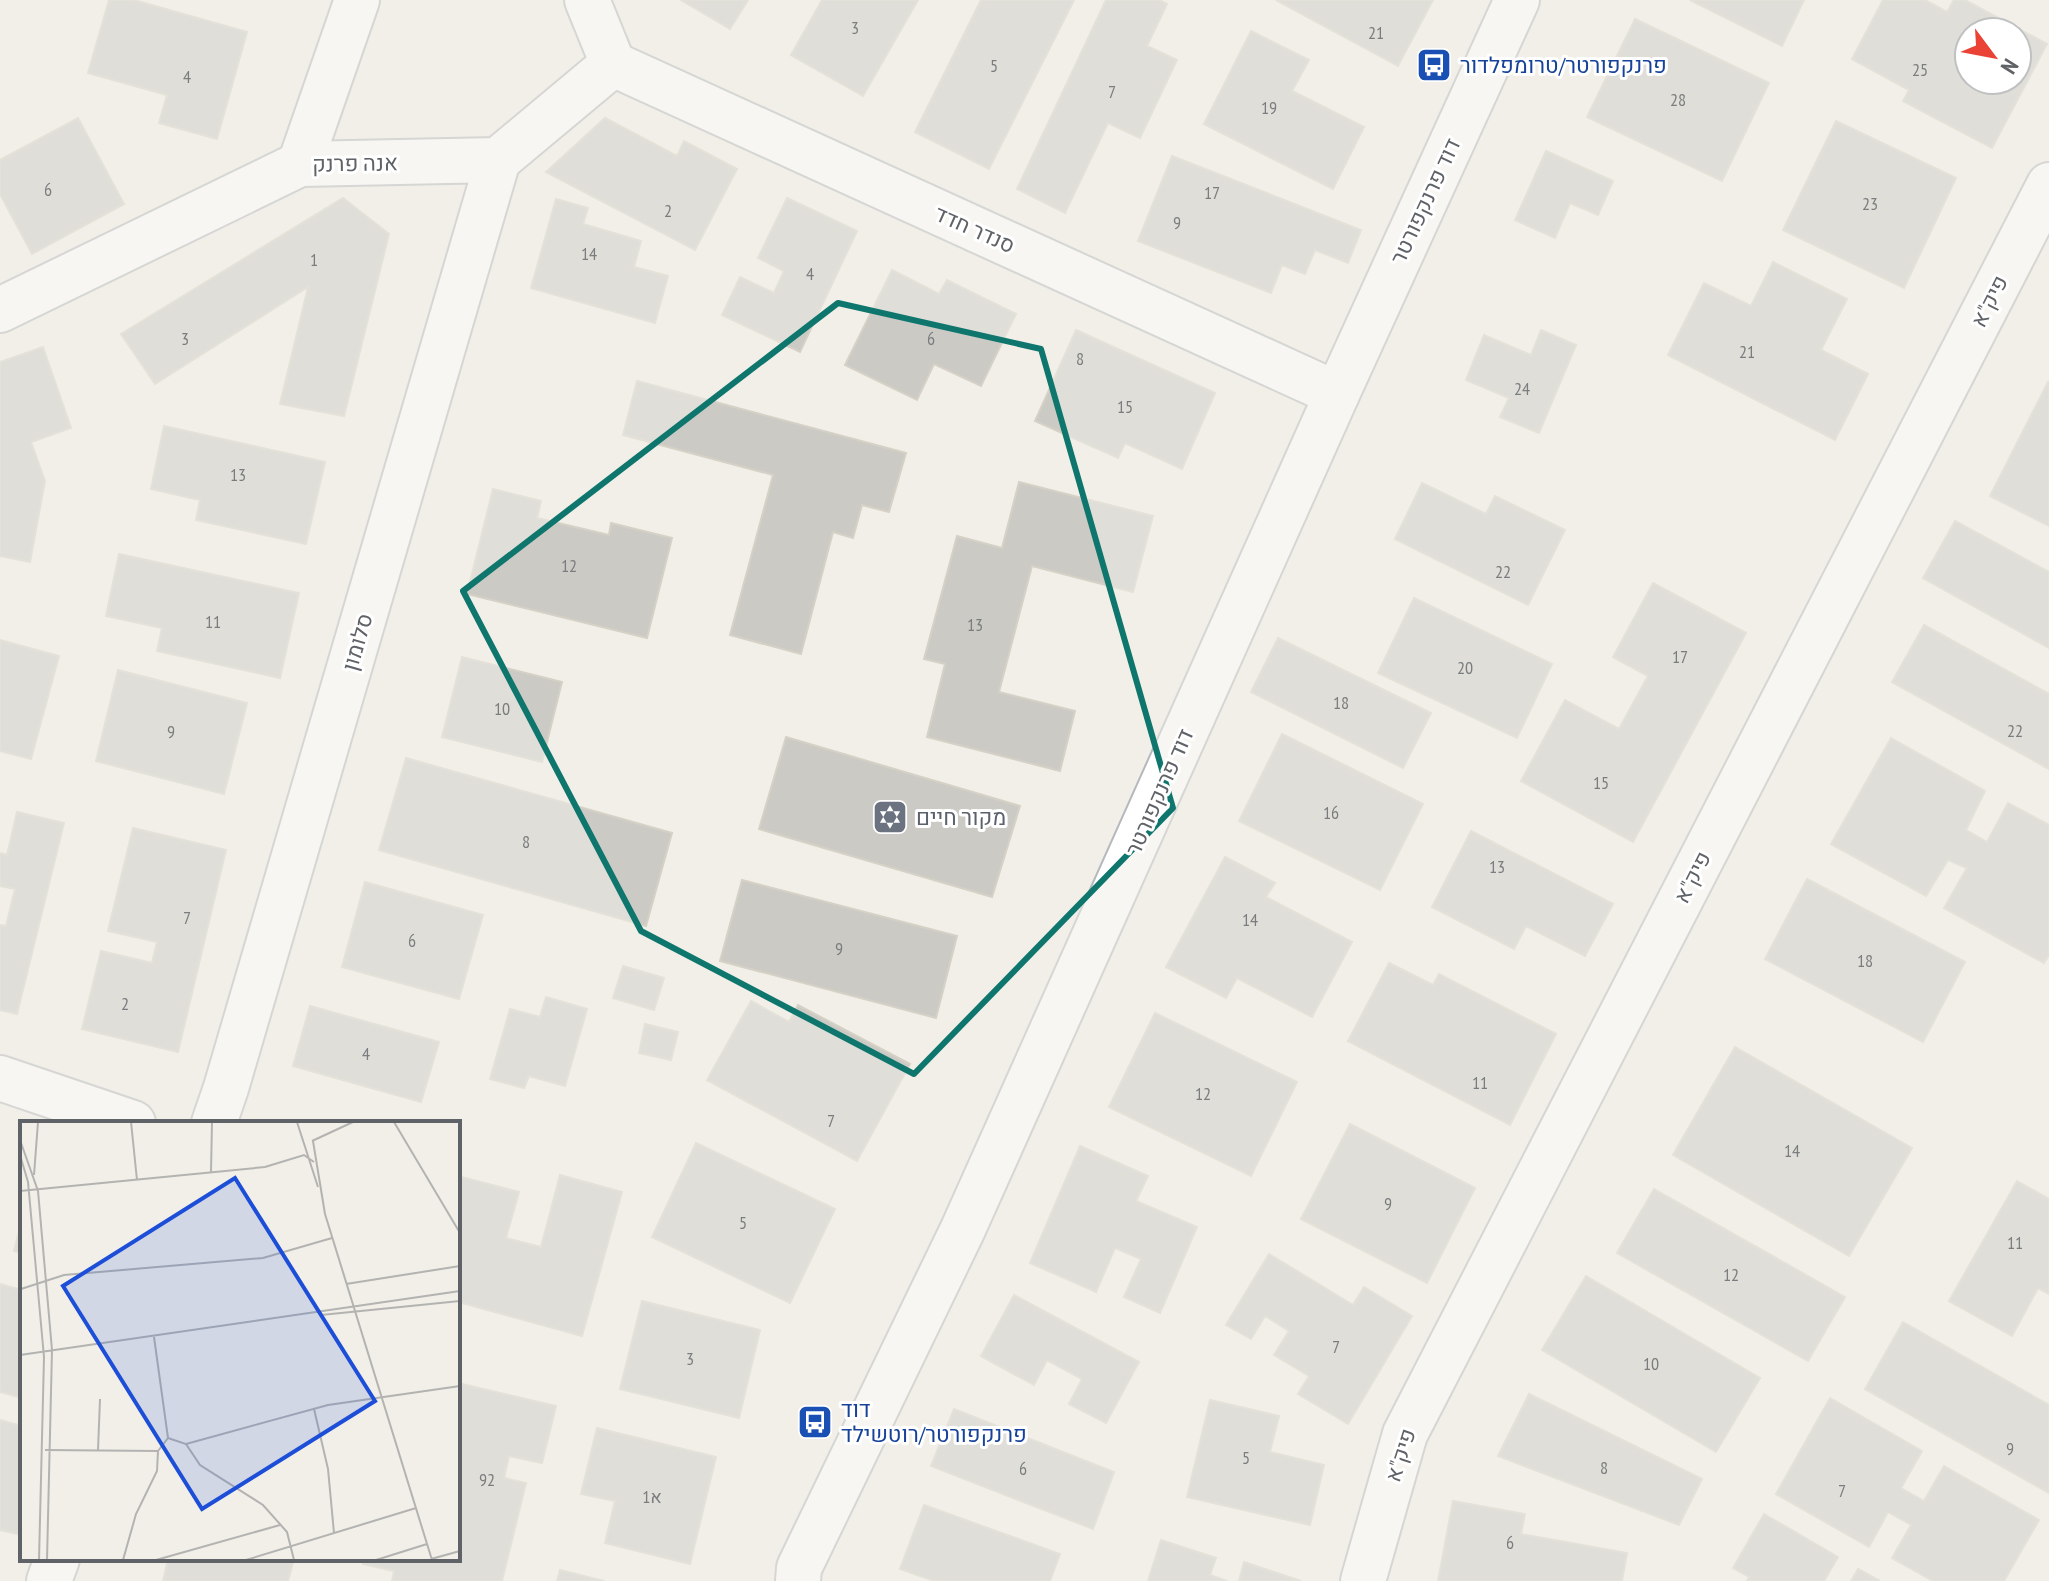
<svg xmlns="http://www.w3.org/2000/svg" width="2049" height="1581" viewBox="0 0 2049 1581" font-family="'PT Sans Narrow',Heebo,sans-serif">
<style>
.building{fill:#cccac5;stroke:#d6d1c6;stroke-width:2;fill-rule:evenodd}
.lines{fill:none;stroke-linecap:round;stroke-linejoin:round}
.minor-casing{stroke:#b5b8bc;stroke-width:48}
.minor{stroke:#fff;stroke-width:44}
.marked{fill:none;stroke:#0f766e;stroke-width:6;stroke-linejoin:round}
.labels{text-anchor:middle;stroke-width:6;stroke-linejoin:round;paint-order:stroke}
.number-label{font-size:18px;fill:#7a7d7f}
.transit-label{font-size:22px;fill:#164399;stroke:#fff;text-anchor:start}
.street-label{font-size:22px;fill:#5f6368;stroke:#fff}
.worship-label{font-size:22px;fill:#5b616d;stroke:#fff;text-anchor:start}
.inset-road{fill:none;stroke:#b3b3b1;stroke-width:2}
.view{fill:#1d4ed8;fill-opacity:0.15;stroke:#1d4ed8;stroke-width:4}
.inset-edge{fill:none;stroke:#5f6368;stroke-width:4}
</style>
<rect width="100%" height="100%" fill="#f1efe8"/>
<!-- building -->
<g class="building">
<polygon points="109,0 134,0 247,32 217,139 159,123 167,95 88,73"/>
<polygon points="681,0 748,0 730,29"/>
<polygon points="822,0 918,0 863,96 791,55"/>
<polygon points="981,0 1074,0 989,169 915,132"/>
<polygon points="1106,0 1159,0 1167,4 1147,46 1177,60 1140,138 1108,123 1065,213 1017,189"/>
<polygon points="1276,0 1433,0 1398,66"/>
<polygon points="1690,0 1804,0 1782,46"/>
<path d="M1883 0H1925L1947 12 1954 0H1965L2047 44 1992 148 1903 101 1909 90 1852 59ZM1969 32H2017V80H1969Z"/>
<polygon points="1635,19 1769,83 1722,181 1587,117"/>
<polygon points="1251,31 1309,60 1292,91 1364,127 1333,189 1204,124"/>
<polygon points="78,118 124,204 32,254 0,194 0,160"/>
<polygon points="605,118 677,156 684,141 737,169 695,250 546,172"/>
<polygon points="1836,121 1956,178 1904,288 1783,230"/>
<polygon points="1546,151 1613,181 1598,215 1570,203 1555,238 1515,220"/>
<polygon points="1172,156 1361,230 1348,263 1315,250 1305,274 1282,265 1271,293 1138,241"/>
<polygon points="343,198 389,234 344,416 280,404 308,287 155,384 121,334"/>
<polygon points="787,198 857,231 800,352 722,315 740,277 774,293 784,271 758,258"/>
<polygon points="556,199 588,208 583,224 641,241 634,267 668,276 655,323 531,288"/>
<polygon points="1773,262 1847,299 1821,350 1868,374 1835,440 1668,355 1704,283 1751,306"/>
<polygon points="892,270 939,294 947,280 1016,314 981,386 934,364 917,400 845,365"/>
<polygon points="1076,330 1215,393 1182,469 1125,443 1118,458 1035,421"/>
<polygon points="1541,330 1576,345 1539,433 1500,417 1509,398 1466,380 1484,335 1531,355"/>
<polygon points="43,347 71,428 31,442 45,481 30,562 0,556 0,362"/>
<polygon points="637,381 906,453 889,512 862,505 853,538 833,532 801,654 730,635 773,475 623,435"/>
<polygon points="2048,382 2049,382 2049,526 1990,496"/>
<polygon points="164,426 325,462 306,544 196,520 200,500 151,489"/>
<polygon points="1019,482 1153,516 1133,592 1032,566 999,692 1075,711 1060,771 927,737 945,664 924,659 957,536 1002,548"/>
<polygon points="1422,483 1486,514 1495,496 1565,530 1528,605 1395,539"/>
<polygon points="493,489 541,501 537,518 609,535 611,523 672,538 647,638 467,594"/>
<polygon points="1955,521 2049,572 2049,648 1923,578"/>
<polygon points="119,554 299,593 280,678 157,651 162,628 106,616"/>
<polygon points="1653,583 1746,633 1633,842 1521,781 1565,700 1619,729 1648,676 1613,657"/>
<polygon points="1414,598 1552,664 1517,738 1378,673"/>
<polygon points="1924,625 2049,694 2049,769 1892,682"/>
<polygon points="1278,638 1431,713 1403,768 1251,692"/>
<polygon points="0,640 59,656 31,759 0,751"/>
<polygon points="462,657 562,682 542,762 442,737"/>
<polygon points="118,670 247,703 224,794 96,761"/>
<polygon points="1282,734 1423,804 1380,890 1239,821"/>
<polygon points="786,737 1020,806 992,897 759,829"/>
<polygon points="1891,738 1985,791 1966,830 1987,842 2008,803 2049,825 2049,955 2044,963 1944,908 1967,868 1948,860 1926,896 1831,844"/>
<polygon points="406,758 672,833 646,926 379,850"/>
<polygon points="17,812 64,823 17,1014 0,1010 0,925 6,926 15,889 0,886 0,853 7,855"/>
<polygon points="133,828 226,850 178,1052 82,1029 101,951 152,963 157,942 108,931"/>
<polygon points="1471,831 1613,904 1585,956 1526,926 1514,949 1432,907"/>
<polygon points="1225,857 1275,883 1266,897 1352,942 1312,1017 1237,978 1226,998 1166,967"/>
<polygon points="1807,879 1965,962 1923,1042 1765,959"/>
<polygon points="742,880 957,936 936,1018 720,961"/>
<polygon points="365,882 483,915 459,999 342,967"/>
<polygon points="1389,963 1433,985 1439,974 1556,1034 1510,1125 1348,1041"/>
<polygon points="623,966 664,978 654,1010 613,998"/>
<polygon points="546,997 587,1009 565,1086 529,1076 524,1088 490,1079 510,1009 540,1017"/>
<polygon points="751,1001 789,1022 798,1005 910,1064 857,1161 707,1080"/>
<polygon points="310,1006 439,1042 421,1102 293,1066"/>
<polygon points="1155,1013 1297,1082 1251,1176 1109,1107"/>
<polygon points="645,1024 678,1032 671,1060 639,1053"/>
<polygon points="1735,1047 1912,1148 1849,1256 1673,1155"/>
<polygon points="1350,1124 1475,1188 1427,1283 1301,1219"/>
<polygon points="696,1143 835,1209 790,1303 652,1237"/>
<polygon points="1080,1146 1148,1176 1136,1201 1197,1227 1160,1313 1124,1297 1141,1259 1115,1248 1096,1292 1030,1263"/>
<polygon points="560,1175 622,1192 582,1336 458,1302 458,1176 519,1192 506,1238 541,1247"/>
<polygon points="2017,1181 2049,1199 2049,1294 2038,1288 2012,1336 1949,1301"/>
<polygon points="1654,1189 1845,1297 1808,1361 1617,1253"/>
<polygon points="22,1220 22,1253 14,1251"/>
<polygon points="1269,1254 1353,1305 1364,1287 1412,1316 1348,1424 1298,1394 1309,1376 1274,1355 1289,1331 1265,1316 1251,1339 1226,1325"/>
<polygon points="1586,1276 1760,1378 1716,1452 1542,1350"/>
<polygon points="0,1284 22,1290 22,1398 0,1392"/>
<polygon points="1014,1295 1139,1362 1106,1423 1069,1404 1082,1379 1047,1360 1034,1385 981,1356"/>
<polygon points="642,1301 760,1330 739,1418 620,1389"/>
<polygon points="1903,1322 2049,1405 2049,1493 1865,1389"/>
<polygon points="458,1383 556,1406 542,1463 509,1456 504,1478 526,1483 502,1581 392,1581 394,1571 363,1564 364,1559 458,1559"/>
<polygon points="1529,1394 1702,1479 1679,1525 1498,1456"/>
<polygon points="1830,1398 1922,1451 1901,1488 1924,1501 1944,1466 2039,1520 2004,1581 1933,1581 1892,1558 1911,1525 1888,1512 1869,1547 1776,1494"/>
<polygon points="1210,1400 1279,1416 1270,1452 1324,1465 1310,1525 1187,1497"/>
<polygon points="954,1409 1114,1472 1093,1529 931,1466"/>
<polygon points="0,1420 22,1426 22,1535 0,1530"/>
<polygon points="597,1428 716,1457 690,1564 605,1543 615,1501 581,1494"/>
<polygon points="1453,1501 1525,1514 1521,1534 1627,1553 1622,1581 1438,1581"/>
<polygon points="924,1505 1060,1554 1050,1581 934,1581 900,1569"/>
<polygon points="1764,1514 1838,1557 1824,1581 1747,1581 1749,1577 1733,1568"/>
<polygon points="1161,1540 1216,1558 1210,1575 1227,1581 1148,1581"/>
<polygon points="168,1559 294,1559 288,1581 163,1581"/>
<polygon points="1244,1562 1301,1581 1239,1581"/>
<polygon points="1858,1569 1880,1581 1851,1581"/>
<polygon points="560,1570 604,1581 557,1581"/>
</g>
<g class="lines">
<!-- minor casing -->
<g class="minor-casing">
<g id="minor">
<polyline points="587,0 613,64"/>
<polyline points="613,64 1337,394"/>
<polyline points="300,164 357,0"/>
<polyline points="0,310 300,164 498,160 613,64"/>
<polyline points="0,1078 133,1123"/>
<polyline points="214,1123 226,1088 498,160"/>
<polyline points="49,1581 57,1559"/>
<polyline points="798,1581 799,1568 963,1229 1337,394 1517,0"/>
<polyline points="1363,1581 1405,1434 2049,185"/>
</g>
</g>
<!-- minor -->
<use href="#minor" class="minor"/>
</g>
<!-- marked area -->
<path d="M0 0H2049V1581H0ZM838 303 1041 349 1173 808 914 1074 641 931 463 591Z" fill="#f1efe8" fill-opacity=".55" fill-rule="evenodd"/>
<path class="marked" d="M838 303 1041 349 1173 808 914 1074 641 931 463 591Z"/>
<!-- icons -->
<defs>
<g id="bus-square" transform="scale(1.8)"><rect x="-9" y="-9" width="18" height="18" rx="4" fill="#1a4fb4" stroke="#fff"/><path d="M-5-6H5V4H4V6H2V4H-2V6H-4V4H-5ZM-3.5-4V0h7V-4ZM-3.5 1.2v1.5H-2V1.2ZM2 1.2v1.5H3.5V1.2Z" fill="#fff"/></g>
<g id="synagogue-square" transform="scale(1.8)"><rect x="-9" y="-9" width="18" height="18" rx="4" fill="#6b7280" stroke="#fff"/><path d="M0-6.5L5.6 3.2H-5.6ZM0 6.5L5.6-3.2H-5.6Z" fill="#fff"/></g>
</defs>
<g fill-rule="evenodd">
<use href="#bus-square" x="1434" y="65"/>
<use href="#synagogue-square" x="890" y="817"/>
<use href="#bus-square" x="815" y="1422"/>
</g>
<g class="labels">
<!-- number labels -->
<g class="number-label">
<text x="855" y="34">3</text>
<text x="1376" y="39">21</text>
<text x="994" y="72">5</text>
<text x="1920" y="76">25</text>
<text x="187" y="83">4</text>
<text x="1112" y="98">7</text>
<text x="1678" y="106">28</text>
<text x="1269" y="114">19</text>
<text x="48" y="196">6</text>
<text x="1212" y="199">17</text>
<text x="1870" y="210">23</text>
<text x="668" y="217">2</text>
<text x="1177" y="229">9</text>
<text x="589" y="260">14</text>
<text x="314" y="266">1</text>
<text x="810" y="280">4</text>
<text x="185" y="345">3</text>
<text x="931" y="345">6</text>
<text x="1747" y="358">21</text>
<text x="1080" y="365">8</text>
<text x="1522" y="395">24</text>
<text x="1125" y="413">15</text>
<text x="238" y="481">13</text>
<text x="569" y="572">12</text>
<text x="1503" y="578">22</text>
<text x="213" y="628">11</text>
<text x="975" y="631">13</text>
<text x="1680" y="663">17</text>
<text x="1465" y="674">20</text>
<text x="1341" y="709">18</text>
<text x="502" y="715">10</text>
<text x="2015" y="737">22</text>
<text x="171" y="738">9</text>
<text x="1601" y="789">15</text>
<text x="1331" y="819">16</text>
<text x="526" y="848">8</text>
<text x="1497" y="873">13</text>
<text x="187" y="924">7</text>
<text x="1250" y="926">14</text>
<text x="412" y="947">6</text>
<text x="839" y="955">9</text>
<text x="1865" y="967">18</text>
<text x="125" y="1010">2</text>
<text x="366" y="1060">4</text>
<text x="1480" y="1089">11</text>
<text x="1203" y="1100">12</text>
<text x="831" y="1127">7</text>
<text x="1792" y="1157">14</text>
<text x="1388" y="1210">9</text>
<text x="743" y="1229">5</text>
<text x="2015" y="1249">11</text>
<text x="1731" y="1281">12</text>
<text x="1336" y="1353">7</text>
<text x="690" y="1365">3</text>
<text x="1651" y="1370">10</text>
<text x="2010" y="1455">9</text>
<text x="1246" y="1464">5</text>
<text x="1604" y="1474">8</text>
<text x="1023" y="1475">6</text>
<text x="487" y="1486">92</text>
<text x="1842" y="1497">7</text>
<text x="652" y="1503">1א</text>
<text x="1510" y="1549">6</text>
</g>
<!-- transit labels -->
<g class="transit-label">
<text x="1460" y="73">פרנקפורטר/טרומפלדור</text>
<text x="841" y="1417">דוד<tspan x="841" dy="25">פרנקפורטר/רוטשילד</tspan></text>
</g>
<!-- street labels -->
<g class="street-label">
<text transform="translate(355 163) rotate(-1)" y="8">אנה פרנק</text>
<text transform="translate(1425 201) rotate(-65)" y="8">דוד פרנקפורטר</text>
<text transform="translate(975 229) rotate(24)" y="8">סנדר חדד</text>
<text transform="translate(1989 301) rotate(-63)" y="8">פיק"א</text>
<text transform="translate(357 642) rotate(-74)" y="8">סלומון</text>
<text transform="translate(1159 792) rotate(-66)" y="8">דוד פרנקפורטר</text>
<text transform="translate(1692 877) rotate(-63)" y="8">פיק"א</text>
<text transform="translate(1400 1455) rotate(-72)" y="8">פיק"א</text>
</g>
<!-- worship labels -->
<g class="worship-label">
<text x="916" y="825">מקור חיים</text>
</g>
</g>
<!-- overview -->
<g transform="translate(20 1121)">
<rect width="440" height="440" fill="#f1efe8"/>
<path class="inset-road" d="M111 1 117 59M277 1 298 66M374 1 440 112M0 19 18 70 32 229 27 439M292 20 333 1M293 20 305 93 412 439M0 34 8 61 24 236 19 439M191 51 192 1M14 54 18 1M0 70 245 46 284 34 294 41M326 163 440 145M1 168 44 154 243 137 312 117M301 194 440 180M134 216 148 317M0 234 440 170M294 288 308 348 314 412M148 317 166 323 180 344 243 384 267 411 274 439M166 323 308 284 440 265M25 329 138 330M78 329 80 278M411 438 440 430M103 439 116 393 137 350 138 330 148 317M136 439 260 404M226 439 396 387M356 439 407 423"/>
<path class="view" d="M215 57 355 280 182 388 43 165Z"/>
<rect width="440" height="440" class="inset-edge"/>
</g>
<!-- north arrow -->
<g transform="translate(1993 56) rotate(122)"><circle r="38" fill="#ffffff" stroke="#bfc1c3" stroke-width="2"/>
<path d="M0-6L14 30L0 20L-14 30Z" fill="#ea4335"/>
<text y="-12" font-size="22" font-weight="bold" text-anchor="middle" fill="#5f6368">N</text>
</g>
</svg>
